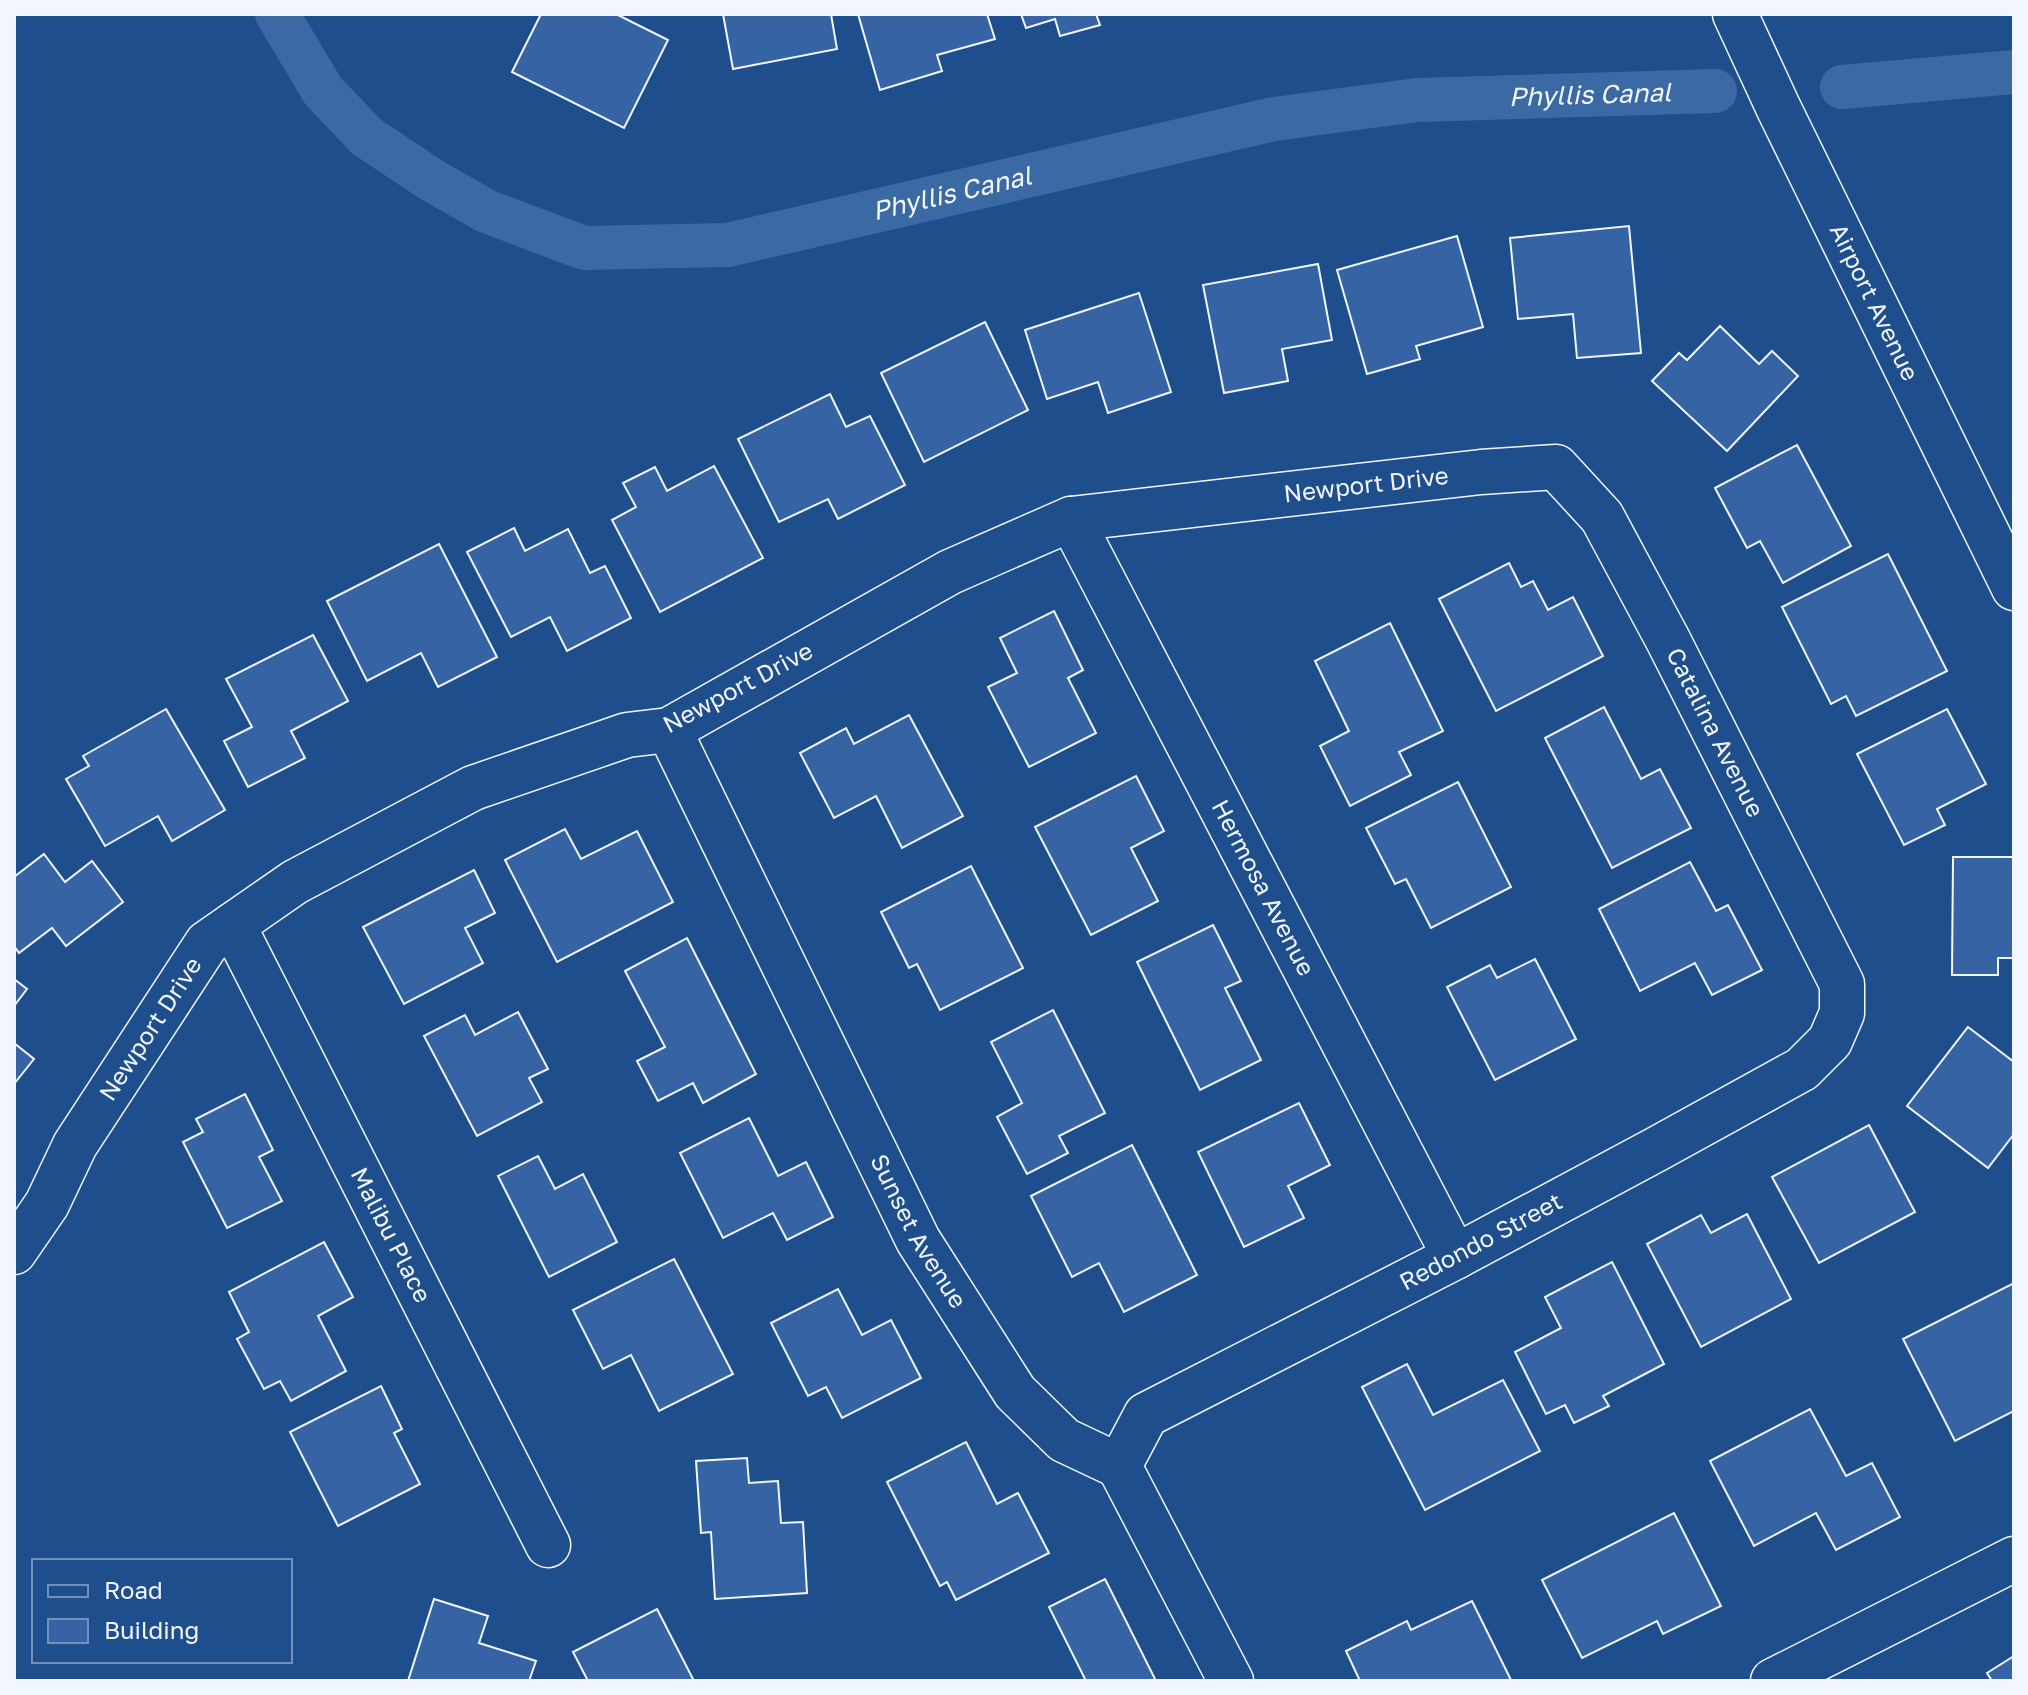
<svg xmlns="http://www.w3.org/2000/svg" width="2028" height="1695" viewBox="0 0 2028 1695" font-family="'Golos Text',sans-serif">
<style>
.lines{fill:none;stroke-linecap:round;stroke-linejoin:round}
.canal{stroke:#3b69a3;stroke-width:44}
.building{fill:#3563a3;stroke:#f2f6ff;stroke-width:2}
.minor-casing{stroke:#f2f6ff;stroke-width:47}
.minor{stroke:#1f4e8c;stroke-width:44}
.labels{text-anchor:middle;stroke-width:6;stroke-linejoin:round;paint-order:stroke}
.street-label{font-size:24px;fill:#f2f6ff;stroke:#1f4e8c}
.water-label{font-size:26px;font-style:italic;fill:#f2f6ff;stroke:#1f4e8c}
</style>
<rect width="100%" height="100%" fill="#1f4e8c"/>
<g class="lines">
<!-- canal -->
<g class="canal">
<path id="s1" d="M277 14 323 91 367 137 430 179 486 211 584 248 728 245 1274 119 1417 100 1715 91"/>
<polyline points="1842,87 2014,72"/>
</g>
</g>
<!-- building -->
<g class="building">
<polygon points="541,14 616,14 668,40 624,128 512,72"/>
<polygon points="723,14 831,14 837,49 733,69"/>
<polygon points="858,14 987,14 995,39 937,55 942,71 880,90"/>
<polygon points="1021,14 1096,14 1100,25 1060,36 1055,19 1026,28"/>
<polygon points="1629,226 1641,353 1577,358 1573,314 1518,319 1510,238"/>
<polygon points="1457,236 1483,327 1416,346 1420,359 1367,374 1337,270"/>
<polygon points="1318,264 1332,340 1282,349 1288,381 1224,393 1203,285"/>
<polygon points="1139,293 1171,392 1108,413 1098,382 1047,399 1025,330"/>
<polygon points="985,322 1028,410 924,462 881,373"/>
<polygon points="1720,326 1759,364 1772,351 1798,376 1727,451 1652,381 1679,353 1687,360"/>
<polygon points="830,394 846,427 870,416 905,485 838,519 828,499 779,522 738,439"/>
<polygon points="1797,445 1851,546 1783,583 1760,541 1747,548 1715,488"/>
<polygon points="714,466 763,558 660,612 612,520 636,507 623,483 655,467 667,491"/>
<polygon points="514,528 525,551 568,529 590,573 605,566 631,618 567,651 550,617 511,637 467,552"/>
<polygon points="439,544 497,657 438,687 421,653 367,681 327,601"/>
<polygon points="1888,554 1947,671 1856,716 1846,696 1831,704 1782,607"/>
<polygon points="1509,563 1521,587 1533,581 1548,610 1573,597 1603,656 1496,711 1439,599"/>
<polygon points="1054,611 1083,670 1068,678 1096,733 1029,767 988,687 1017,673 1000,638"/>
<polygon points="1390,623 1443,731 1399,752 1411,775 1350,806 1320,746 1349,731 1315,661"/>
<polygon points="313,635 348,701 291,731 305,758 248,787 224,741 252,727 226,679"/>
<polygon points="1604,707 1641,779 1660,769 1691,828 1612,868 1545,738"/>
<polygon points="166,709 225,810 172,841 158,816 105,846 66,779 89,766 83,756"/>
<polygon points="1947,709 1986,784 1937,809 1945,825 1904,845 1857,754"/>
<polygon points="909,715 963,816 902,848 876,796 834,818 800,753 846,728 854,744"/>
<polygon points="1136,776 1164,831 1131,848 1158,901 1091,935 1035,827"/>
<polygon points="1458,782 1511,887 1431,928 1406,879 1395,884 1366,828"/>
<polygon points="565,829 581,859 637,831 673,902 557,962 505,860"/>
<polygon points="44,854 65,882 92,861 123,902 66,946 52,928 19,953 14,946 14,877"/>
<polygon points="1953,857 2014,857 2014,958 1998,958 1998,975 1952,975"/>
<polygon points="1690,862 1716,911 1728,905 1762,970 1712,995 1695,963 1640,991 1599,909"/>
<polygon points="971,866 1023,968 940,1010 917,964 909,968 881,912"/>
<polygon points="474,870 495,913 465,928 483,963 404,1004 363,927"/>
<polygon points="1213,925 1241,981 1225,988 1261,1060 1200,1090 1137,962"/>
<polygon points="687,938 756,1074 703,1103 693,1083 658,1101 637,1061 665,1047 625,971"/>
<polygon points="1535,959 1576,1039 1495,1080 1447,987 1490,965 1497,978"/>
<polygon points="14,979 27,989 14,1006"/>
<polygon points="1053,1010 1105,1113 1059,1136 1068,1153 1027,1174 997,1117 1022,1103 991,1042"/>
<polygon points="518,1012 548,1069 529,1078 542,1102 477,1136 424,1036 465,1015 475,1035"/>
<polygon points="1968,1027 2014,1062 2014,1134 1988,1168 1907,1106"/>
<polygon points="14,1043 34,1059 14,1084"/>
<polygon points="245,1094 273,1150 259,1157 282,1201 227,1228 183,1142 203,1132 196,1119"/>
<polygon points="1299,1103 1330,1165 1288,1186 1304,1218 1244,1247 1198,1152"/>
<polygon points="749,1118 778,1176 806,1162 833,1217 787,1240 773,1213 723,1238 680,1153"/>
<polygon points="1869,1125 1915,1212 1819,1263 1772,1177"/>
<polygon points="1132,1145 1197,1275 1124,1312 1099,1263 1072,1277 1031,1196"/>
<polygon points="538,1156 555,1189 583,1174 617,1242 549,1277 498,1176"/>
<polygon points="1747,1214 1791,1299 1701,1347 1647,1244 1701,1215 1711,1233"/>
<polygon points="324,1242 353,1297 318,1316 346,1371 291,1401 280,1381 264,1389 237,1339 249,1332 229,1292"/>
<polygon points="674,1259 733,1374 659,1411 631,1355 603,1369 573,1310"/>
<polygon points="1612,1262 1664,1364 1603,1396 1609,1406 1574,1423 1565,1405 1546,1414 1515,1352 1561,1328 1545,1297"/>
<polygon points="2014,1283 2014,1411 1955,1441 1903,1339"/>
<polygon points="838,1289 862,1335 891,1320 921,1378 842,1418 826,1387 808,1396 771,1323"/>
<polygon points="1407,1364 1433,1415 1503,1380 1540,1451 1425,1510 1362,1387"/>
<polygon points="381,1386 402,1429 394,1433 420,1484 338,1526 290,1432"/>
<polygon points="1810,1409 1846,1476 1872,1463 1900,1517 1836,1550 1816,1513 1754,1546 1710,1461"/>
<polygon points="966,1442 997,1504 1018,1493 1049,1553 956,1600 947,1582 940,1586 887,1482"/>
<polygon points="747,1458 749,1483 778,1481 781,1523 803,1522 807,1593 715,1599 711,1532 701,1533 696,1461"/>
<polygon points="1674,1513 1721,1606 1663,1634 1657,1621 1582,1658 1542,1580"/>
<polygon points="1105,1579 1156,1681 1086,1681 1049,1607"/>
<polygon points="434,1599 488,1616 479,1643 536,1661 529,1681 408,1681"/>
<polygon points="1472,1601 1511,1680 1360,1681 1346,1651 1407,1621 1411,1630"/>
<polygon points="657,1609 694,1681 588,1681 573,1652"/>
<polygon points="2014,1656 2014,1681 1992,1681 1987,1673"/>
</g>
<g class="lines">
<!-- minor casing -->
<g class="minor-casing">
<g id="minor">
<path id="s2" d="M1735 14 1778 107 2014 588"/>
<path id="s3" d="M1071 519 1455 1257"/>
<path id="s4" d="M669 730 918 1240 1015 1392 1064 1440 1119 1466 1231 1681"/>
<path id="s5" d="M233 925 548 1545"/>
<path id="s6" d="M14 1252 47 1204 75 1145 207 943 295 882 473 788 627 735 669 730 950 572 1071 519 1481 472 1556 467 1602 517 1668 640 1842 984V1013L1830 1041 1802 1069 1655 1150 1455 1257 1146 1415 1119 1466"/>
<polyline points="1773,1681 2014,1559"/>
</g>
</g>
<!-- minor -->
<use href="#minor" class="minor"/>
</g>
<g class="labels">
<!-- street labels -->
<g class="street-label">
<text dy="8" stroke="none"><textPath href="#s2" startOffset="320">Airport Avenue</textPath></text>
<text dy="8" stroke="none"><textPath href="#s6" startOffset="1630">Newport Drive</textPath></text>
<text transform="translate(738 688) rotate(-28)" y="8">Newport Drive</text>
<text dy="8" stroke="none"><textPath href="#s6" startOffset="2132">Catalina Avenue</textPath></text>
<text dy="8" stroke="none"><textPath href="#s3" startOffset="416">Hermosa Avenue</textPath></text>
<text dy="8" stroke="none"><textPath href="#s6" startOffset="262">Newport Drive</textPath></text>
<text dy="8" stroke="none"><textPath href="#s4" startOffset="560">Sunset Avenue</textPath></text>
<text dy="8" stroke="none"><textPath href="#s5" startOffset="348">Malibu Place</textPath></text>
<text transform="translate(1481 1242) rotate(-28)" y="8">Redondo Street</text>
</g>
<!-- water labels -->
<g class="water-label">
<text dy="9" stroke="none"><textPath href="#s1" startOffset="1420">Phyllis Canal</textPath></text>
<text dy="9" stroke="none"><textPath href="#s1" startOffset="772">Phyllis Canal</textPath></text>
</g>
</g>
<!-- border -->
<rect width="2028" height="1695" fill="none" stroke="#f2f6ff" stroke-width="32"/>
<!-- legend -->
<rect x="32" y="1559" width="260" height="104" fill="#1f4e8c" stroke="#7391ba" stroke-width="2"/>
<rect x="48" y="1585" width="40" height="12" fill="#1f4e8c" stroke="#7391ba" stroke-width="2"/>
<text x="104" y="1599" font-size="24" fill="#f2f6ff">Road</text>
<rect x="48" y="1619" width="40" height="24" fill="#3563a3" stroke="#7391ba" stroke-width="2"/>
<text x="104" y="1639" font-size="24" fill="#f2f6ff">Building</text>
</svg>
